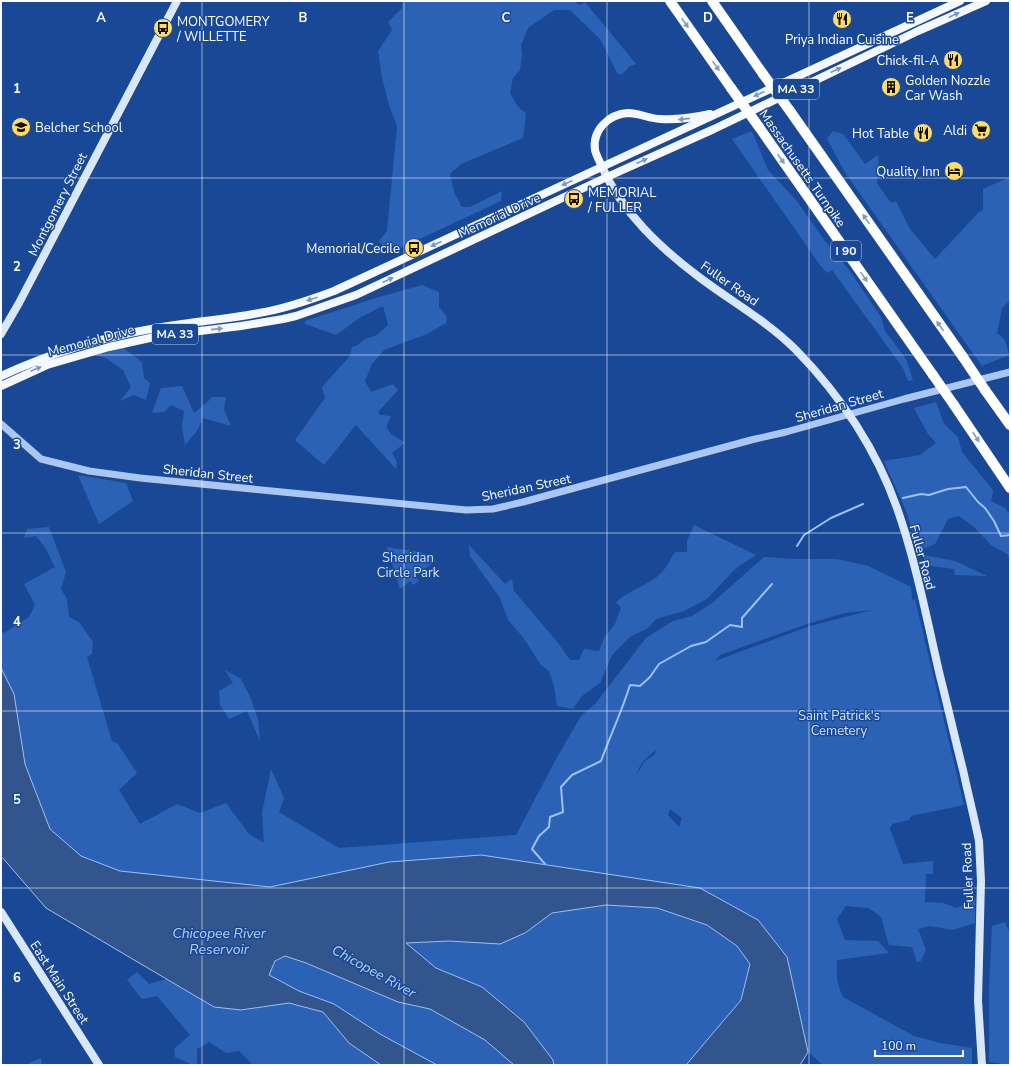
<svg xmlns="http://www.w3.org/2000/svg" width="1011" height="1066" viewBox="0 0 1011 1066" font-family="'Nunito Sans',sans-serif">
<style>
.green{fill:#2c62b5;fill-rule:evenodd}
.water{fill:#32558e;stroke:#9ec1f3}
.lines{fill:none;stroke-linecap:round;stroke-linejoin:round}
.stream{stroke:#9ec1f3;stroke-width:2}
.tertiary{stroke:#abc7f1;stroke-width:7}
.secondary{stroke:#d9e7fb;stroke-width:8}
.primary{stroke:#f5f8ff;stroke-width:8}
.motorway{stroke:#fff;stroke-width:10}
.motorway-bridge{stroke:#fff;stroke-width:10}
.oneway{fill:#7c98c5}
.oneway2{fill:#809bc5}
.grid{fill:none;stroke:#fff;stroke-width:1;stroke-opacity:0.55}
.labels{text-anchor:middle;stroke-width:3;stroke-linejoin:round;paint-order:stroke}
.shield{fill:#194996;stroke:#bac8e0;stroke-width:1}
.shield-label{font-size:12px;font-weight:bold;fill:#fff}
.poi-label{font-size:13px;fill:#fff;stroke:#194996;text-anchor:end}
.street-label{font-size:13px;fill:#fff;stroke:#194996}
.park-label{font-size:13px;fill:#d2e3fc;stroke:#194996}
.water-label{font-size:14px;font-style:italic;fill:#b8d2f7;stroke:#194996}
.grid-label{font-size:13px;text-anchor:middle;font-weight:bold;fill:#fff;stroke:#194996;stroke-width:3;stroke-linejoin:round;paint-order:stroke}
</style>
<rect width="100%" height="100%" fill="#194996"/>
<!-- green -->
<g class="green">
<polygon points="402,1 574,1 580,5 585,2 636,64 630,66 621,75 617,73 600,39 570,10 554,10 528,28 521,45 522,55 520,70 513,78 510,93 518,107 526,113 523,138 461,164 450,174 455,194 462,207 470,207 502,191 501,201 392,252 385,248 379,241 387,231 397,126 388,102 382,77 378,51 392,30 388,22 402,8"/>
<polygon points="752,131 768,170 796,200 825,241 849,270 881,317 885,331 906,359 913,380 908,381 903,368 832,270 827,273 820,265 732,139"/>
<polygon points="833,131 843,134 865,164 878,155 879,169 877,183 891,203 896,201 910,229 935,259 979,212 983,210 983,189 1010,177 1010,300 1002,308 997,333 1005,340 1009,355 982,366 846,174 827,139"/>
<polygon points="422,285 439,292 439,307 447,317 446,323 427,334 384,350 372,364 365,381 371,392 393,384 398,390 378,412 380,415 391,416 386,427 391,434 405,443 392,453 397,462 396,469 356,425 324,465 295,440 325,398 322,387 350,356 352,347 356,346 365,339 377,335 388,325 383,306 361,317 336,335 305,324 305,321 376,298"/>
<polygon points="122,347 142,362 144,378 150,383 146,400 134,395 120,401 131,387 123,370 106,358 92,354"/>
<polygon points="182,386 194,413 213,397 226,397 224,410 231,426 203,418 197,431 185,445 182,427 184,411 171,405 164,412 152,413 161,388"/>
<polygon points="936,402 944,424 958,437 962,452 993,490 991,501 1005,508 1010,515 1010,557 1007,554 991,545 974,527 959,516 948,519 935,544 919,551 906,511 884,461 920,455 936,443 928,434 914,408"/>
<polygon points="78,475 126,483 133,501 99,524"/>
<path d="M694 525 756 555 736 568 707 599 684 611 656 619 648 628 630 637 612 655 600 683 582 696 573 709 557 706 554 686 549 671 541 665 522 636 508 620 500 598 470 556 469 545 505 584 512 579 514 591 558 643 570 660H579L584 649 599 651 604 638 615 624 621 608 616 602C630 589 651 585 663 571 668 565 671 558 675 552H687V541Z"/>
<path d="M49 527 66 572 61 589 67 599 69 617 79 622 93 642 92 654 87 657 112 741 118 744 137 773 119 790 140 824 177 804 200 813 226 803 249 834 264 843 262 813 271 769 284 798 279 812 339 848 516 835 555 761 581 716 595 704 646 638 673 621 692 616 711 604 764 557 797 559H837L868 566 911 587 912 600 915 599 964 805 911 816 909 820 892 824 890 829 903 864 933 861V874H926L925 902 943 903 957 908 975 898V923L953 930 930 926 918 929 926 950 921 961 917 962 912 947 889 945 881 917 869 908 846 906 837 919 845 940 878 941 889 953 837 960C836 975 837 984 843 997L914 1036 940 1043 972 1048V1065H823L808 1052 786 957 758 920 389 862 270 887 120 871 81 856 50 829 25 764 14 694 1 668V631L4 633 29 617 35 605 24 584 55 567 46 549 36 536 24 538 27 529ZM872 610 810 626 715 661 720 655 807 624 845 613ZM657 750 654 755 645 761 637 774C639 764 648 755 657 750ZM670 809 682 818 679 827 668 815Z"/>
<polygon points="387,547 420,552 435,559 435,561 416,576 419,581 413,585 410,581 400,589"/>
<polygon points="924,555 955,561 987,576 955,575 954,569 924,565"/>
<polygon points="225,670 241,679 251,699 258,719 260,741 247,711 229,719 220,705 219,691 233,683"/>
<polygon points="606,905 657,908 707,925 737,946 750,964 741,1000 686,1065 554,1065 553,1060 524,1022 482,987 436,968 406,943 449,941 525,933 552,913"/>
<polygon points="1005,922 1010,934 1010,1065 989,1062 989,991 992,926"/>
<polygon points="285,956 306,963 398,1002 430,1009 485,1040 514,1065 437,1065 380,1034 334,1004 299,991 269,975 275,961"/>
<polygon points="137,972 149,984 166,979 214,1007 241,1010 289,1003 323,1012 349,1043 381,1065 253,1065 239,1051 226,1053 209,1042 197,1049 197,1065 193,1065 175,1057 174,1049 190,1035 157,996 142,999 127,980"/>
<polygon points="41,1058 42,1065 25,1065"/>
</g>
<!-- water -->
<polygon class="water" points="1,668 14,694 25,764 50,829 81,856 120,871 270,887 389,862 481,855 700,888 758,920 787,957 808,1052 800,1065 686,1065 741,1000 750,964 737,946 707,925 657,908 606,905 552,913 525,933 500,944 449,941 406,943 436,968 482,987 524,1022 553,1060 554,1065 514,1065 485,1040 430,1009 398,1002 306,963 285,956 275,961 269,975 299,991 334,1004 380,1034 437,1065 381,1065 349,1043 323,1012 289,1003 241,1010 214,1007 46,908 1,856"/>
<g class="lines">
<!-- stream -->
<g class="stream">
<polyline points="903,498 921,494 929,495 948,489 966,487 978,502 985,508 994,521 1001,536 1010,535"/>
<polyline points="797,546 804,535 831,518 863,504"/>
<path d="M545 864 532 849 539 836 549 827 550 817 563 812 561 787 572 775 601 761C610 736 622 711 630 685L640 686 650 677 659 664 691 646 706 642 730 625 742 627V618L772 584"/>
</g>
<!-- tertiary -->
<polyline class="tertiary" points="1,424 41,459 89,471 140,478 466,510 493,509 523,502 751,440 786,432 904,399 1010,372"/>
<!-- secondary -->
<g class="secondary">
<path d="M602 167C623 213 659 247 699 277 732 302 767 321 796 350 840 395 876 449 897 508 916 562 927 620 940 676 948 707 955 739 963 770 968 793 974 817 979 841L981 881 978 1000 982 1065"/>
<polyline points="1,334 19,303 177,1"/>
<polyline points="1,912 99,1065"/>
</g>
<!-- primary -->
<g class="primary">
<path d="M602 167C600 162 596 155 595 150 592 130 609 114 628 113 639 113 650 119 661 119 678 120 692 118 710 114"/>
<path d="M1 376C49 354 99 338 151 329 187 322 223 320 259 313 284 309 310 300 334 291L960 1"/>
<polyline points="1,386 47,365 109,347 159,336 241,326 283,319 296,316 356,295 607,177 714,129 918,31 986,1"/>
</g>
<!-- motorway -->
<g class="motorway">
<polyline points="670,1 731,88"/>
<polyline points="712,1 763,74"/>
<polyline points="790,111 963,357"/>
<polyline points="759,127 933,375"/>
<polyline points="985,390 1010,425"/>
<polyline points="954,405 1010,488"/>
</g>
<!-- motorway-bridge -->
<g class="motorway-bridge">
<polyline points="763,74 790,111"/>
<polyline points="731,88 759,127"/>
<polyline points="963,357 985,390"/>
<polyline points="933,375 954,405"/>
</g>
</g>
<!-- one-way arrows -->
<defs><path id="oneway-solid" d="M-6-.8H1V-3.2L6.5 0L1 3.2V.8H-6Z"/></defs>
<g class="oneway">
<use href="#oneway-solid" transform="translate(954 15) rotate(-24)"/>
<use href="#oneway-solid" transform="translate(836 70) rotate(-25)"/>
<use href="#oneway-solid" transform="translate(759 94) rotate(155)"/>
<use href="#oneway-solid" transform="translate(684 119) rotate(174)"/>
<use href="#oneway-solid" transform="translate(642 161) rotate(-24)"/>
<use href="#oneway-solid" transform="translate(567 183) rotate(155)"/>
<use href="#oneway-solid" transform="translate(436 244) rotate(155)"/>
<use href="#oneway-solid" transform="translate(388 280) rotate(-25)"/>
<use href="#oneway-solid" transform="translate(312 299) rotate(162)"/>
<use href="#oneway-solid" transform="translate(217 329) rotate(-6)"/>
<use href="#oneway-solid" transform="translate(36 369) rotate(-23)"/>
</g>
<g class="oneway2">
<use href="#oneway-solid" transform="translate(685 23) rotate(55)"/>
<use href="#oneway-solid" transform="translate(716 66) rotate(55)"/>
<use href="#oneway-solid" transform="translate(781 159) rotate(55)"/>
<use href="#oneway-solid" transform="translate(866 219) rotate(-125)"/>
<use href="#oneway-solid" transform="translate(864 277) rotate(55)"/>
<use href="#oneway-solid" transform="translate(940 326) rotate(-125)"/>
<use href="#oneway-solid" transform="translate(976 437) rotate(56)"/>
</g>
<!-- grid -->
<path class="grid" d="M202 1V1065M404 1V1065M607 1V1065M809 1V1065M1 178H1010M1 355H1010M1 533H1010M1 711H1010M1 888H1010"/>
<!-- icons -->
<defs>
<g id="restaurant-disc" transform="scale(1)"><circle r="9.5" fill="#ffdb6b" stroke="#194996"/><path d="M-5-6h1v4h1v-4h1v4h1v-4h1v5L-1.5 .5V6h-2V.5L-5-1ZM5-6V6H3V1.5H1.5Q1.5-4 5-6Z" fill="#111"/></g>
<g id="bus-disc" transform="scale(1)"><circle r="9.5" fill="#ffdb6b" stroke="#194996"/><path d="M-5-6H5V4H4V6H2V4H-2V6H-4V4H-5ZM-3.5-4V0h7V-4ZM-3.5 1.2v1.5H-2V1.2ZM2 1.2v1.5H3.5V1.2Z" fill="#111"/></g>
<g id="building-disc" transform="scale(1)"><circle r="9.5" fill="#ffdb6b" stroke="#194996"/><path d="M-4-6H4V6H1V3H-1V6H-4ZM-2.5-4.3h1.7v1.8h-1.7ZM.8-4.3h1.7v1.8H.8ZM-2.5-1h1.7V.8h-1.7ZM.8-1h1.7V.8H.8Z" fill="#111"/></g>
<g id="school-disc" transform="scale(1)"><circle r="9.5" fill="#ffdb6b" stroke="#194996"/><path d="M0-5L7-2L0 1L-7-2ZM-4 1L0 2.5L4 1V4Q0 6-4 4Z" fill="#111"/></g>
<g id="supermarket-disc" transform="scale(1)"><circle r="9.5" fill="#ffdb6b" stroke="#194996"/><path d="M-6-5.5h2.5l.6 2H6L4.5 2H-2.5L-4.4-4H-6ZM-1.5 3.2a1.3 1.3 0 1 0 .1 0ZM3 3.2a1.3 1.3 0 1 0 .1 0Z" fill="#111"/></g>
<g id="hotel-disc" transform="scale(1)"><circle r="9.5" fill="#ffdb6b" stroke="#194996"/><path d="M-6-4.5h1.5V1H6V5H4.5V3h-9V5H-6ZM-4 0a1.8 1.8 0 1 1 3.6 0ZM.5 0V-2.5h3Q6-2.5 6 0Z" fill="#111"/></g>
</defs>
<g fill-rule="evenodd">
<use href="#restaurant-disc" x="842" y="19"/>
<use href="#bus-disc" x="163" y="28"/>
<use href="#restaurant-disc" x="953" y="60"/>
<use href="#building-disc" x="891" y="87"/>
<use href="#school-disc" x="21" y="127"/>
<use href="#supermarket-disc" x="981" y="130"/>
<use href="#restaurant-disc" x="923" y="133"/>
<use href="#hotel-disc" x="954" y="171"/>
<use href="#bus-disc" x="574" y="199"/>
<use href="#bus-disc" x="414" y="248"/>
</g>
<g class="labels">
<!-- shield labels -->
<g class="shield">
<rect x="773" y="79" width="46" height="20" rx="3"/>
<rect x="831" y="241" width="30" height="20" rx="3"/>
<rect x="152" y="324" width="46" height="20" rx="3"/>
</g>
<g class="shield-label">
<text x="796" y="93">MA 33</text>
<text x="846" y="255">I 90</text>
<text x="175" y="338">MA 33</text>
</g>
<!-- poi labels -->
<g class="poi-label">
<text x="177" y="26" text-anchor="start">MONTGOMERY<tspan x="177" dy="15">/ WILLETTE</tspan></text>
<text x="842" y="44" text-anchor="middle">Priya Indian Cuisine</text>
<text x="939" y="65">Chick-fil-A</text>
<text x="905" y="85" text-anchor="start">Golden Nozzle<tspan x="905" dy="15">Car Wash</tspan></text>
<text x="35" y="132" text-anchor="start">Belcher School</text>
<text x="967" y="135">Aldi</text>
<text x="909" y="138">Hot Table</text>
<text x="940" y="176">Quality Inn</text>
<text x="588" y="197" text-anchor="start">MEMORIAL<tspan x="588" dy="15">/ FULLER</tspan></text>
<text x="400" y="253">Memorial/Cecile</text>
</g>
<!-- street labels -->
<g class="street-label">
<text transform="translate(803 168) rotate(55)" y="5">Massachusetts Turnpike</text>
<text transform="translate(57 204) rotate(-63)" y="5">Montgomery Street</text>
<text transform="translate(499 215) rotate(-25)" y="5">Memorial Drive</text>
<text transform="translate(730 283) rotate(35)" y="5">Fuller Road</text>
<text transform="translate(91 340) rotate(-15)" y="5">Memorial Drive</text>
<text transform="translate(839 405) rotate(-16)" y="5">Sheridan Street</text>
<text transform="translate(208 473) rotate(6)" y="5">Sheridan Street</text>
<text transform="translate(526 487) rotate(-12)" y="5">Sheridan Street</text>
<text transform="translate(923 557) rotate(75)" y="5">Fuller Road</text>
<text transform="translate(967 876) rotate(-92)" y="5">Fuller Road</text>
<text transform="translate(60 982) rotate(57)" y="5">East Main Street</text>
</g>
<!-- park labels -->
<g class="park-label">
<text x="408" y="562">Sheridan<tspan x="408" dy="15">Circle Park</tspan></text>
<text x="839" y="720">Saint Patrick's<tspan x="839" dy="15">Cemetery</tspan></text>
</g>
<!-- water labels -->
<g class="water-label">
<text x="219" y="938">Chicopee River<tspan x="219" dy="16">Reservoir</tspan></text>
<text transform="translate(374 971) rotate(29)" y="5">Chicopee River</text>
</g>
</g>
<g class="grid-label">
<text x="101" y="22">A</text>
<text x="303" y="22">B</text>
<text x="506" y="22">C</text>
<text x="708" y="22">D</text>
<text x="910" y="22">E</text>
<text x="17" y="93">1</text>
<text x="17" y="271">2</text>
<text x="17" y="449">3</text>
<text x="17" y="626">4</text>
<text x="17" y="804">5</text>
<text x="17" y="982">6</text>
</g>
<!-- border -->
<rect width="1011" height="1066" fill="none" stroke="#ffffff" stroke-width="4"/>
<!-- scale -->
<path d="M875 1050v6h88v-6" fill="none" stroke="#ffffff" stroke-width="2"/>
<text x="881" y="1050" font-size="12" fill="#ffffff" stroke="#194996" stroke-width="3" paint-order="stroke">100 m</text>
</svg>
